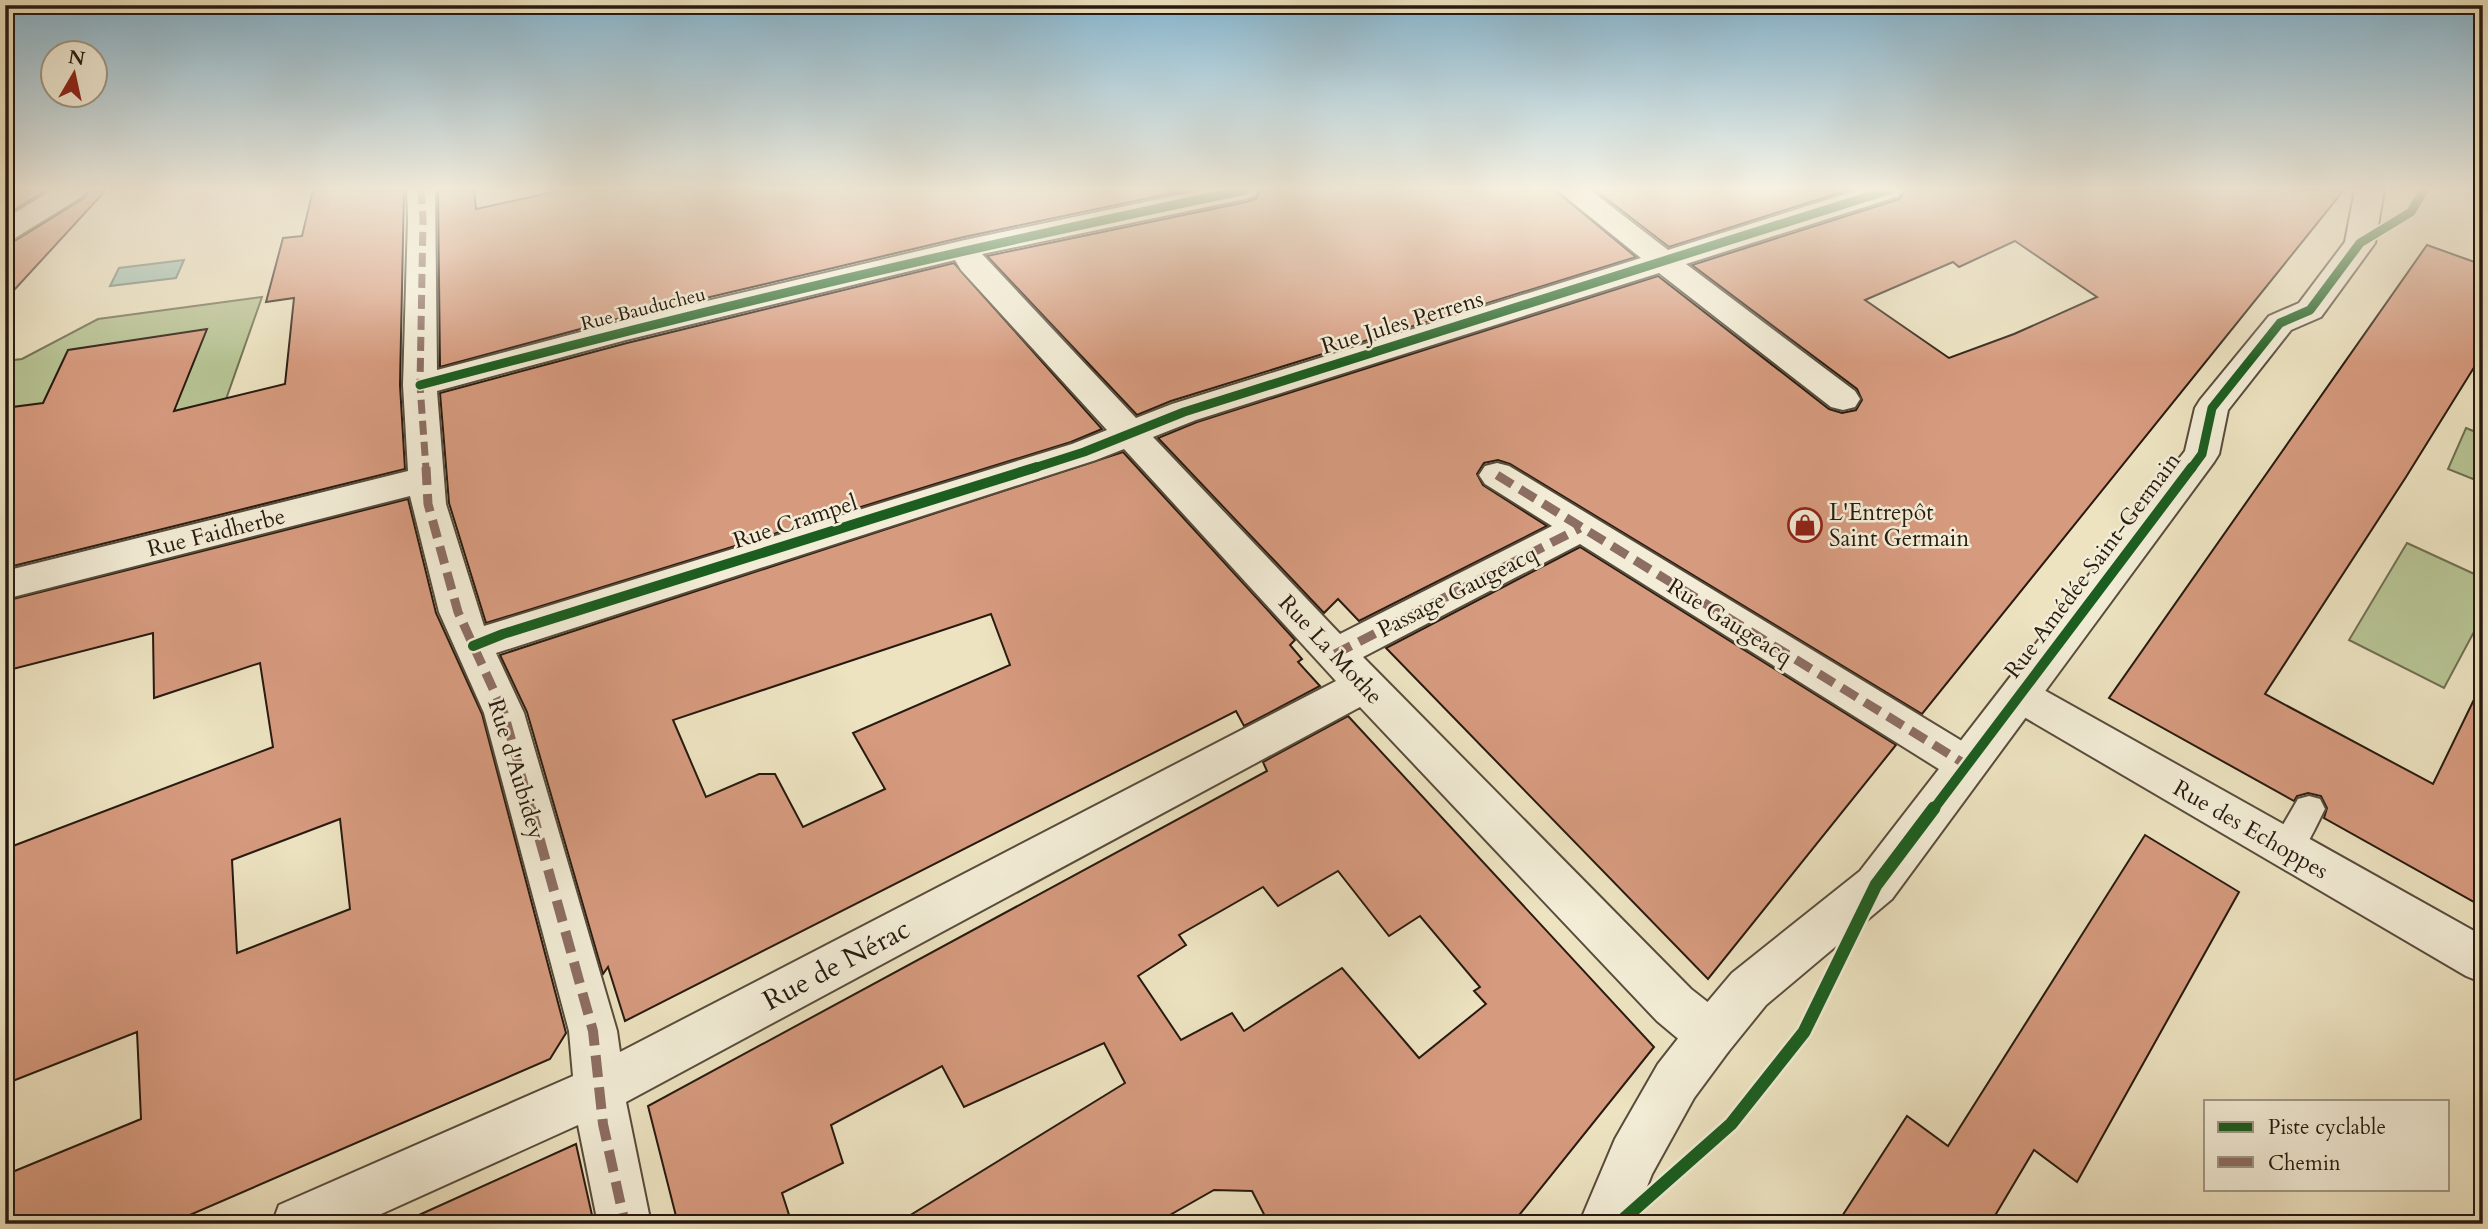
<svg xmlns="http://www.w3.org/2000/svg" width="2488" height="1229" viewBox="0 0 2488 1229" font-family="Cardo,serif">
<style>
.green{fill:#b7c494;stroke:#6f6f52;stroke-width:2}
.water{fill:#99beb0;stroke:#6b7c70;stroke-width:2}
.building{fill:#d69a7e;stroke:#271a10;stroke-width:2;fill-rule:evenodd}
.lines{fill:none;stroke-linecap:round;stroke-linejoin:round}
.service-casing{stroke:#584c3c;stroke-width:4}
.minor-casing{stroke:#584c3c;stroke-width:4}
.tertiary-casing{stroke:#584c3c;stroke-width:4}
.service{fill:#f3edd7;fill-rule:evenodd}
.minor{fill:#f3edd7;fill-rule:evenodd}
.tertiary{fill:#f3edd7;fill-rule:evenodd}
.quiet-far2{stroke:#8d6e63;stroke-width:7;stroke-dasharray:14 7;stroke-linecap:butt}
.quiet-far1{stroke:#8d6e63;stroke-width:9;stroke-dasharray:18 9;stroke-linecap:butt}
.quiet{stroke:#8d6e63;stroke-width:10;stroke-dasharray:22 10;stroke-linecap:butt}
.cycleway-far2-casing{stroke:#f3edd7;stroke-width:12}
.cycleway-far1-casing{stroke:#f3edd7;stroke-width:15}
.cycleway-casing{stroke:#f3edd7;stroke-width:18}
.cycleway-far2{stroke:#1b5e20;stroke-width:9}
.cycleway-far1{stroke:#1b5e20;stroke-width:10}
.cycleway{stroke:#1b5e20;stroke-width:13}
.labels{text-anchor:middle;stroke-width:5;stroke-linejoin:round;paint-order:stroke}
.far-street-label{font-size:19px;fill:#271a10;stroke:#f3edd7}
.street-label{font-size:23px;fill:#271a10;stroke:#f3edd7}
.poi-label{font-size:23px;fill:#271a10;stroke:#f3edd7;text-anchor:start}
.near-street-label{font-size:28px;fill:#271a10;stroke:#f3edd7}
</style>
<rect width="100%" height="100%" fill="#ede3c1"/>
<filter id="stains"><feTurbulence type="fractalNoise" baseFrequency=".00286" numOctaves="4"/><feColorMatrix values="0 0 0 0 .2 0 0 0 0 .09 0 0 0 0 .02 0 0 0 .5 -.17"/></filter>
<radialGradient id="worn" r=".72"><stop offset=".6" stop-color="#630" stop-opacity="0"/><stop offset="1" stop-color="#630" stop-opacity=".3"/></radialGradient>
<!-- green -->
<g class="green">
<polygon points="262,297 218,422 5,408 5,361 22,359 98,319"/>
<polygon points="2466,428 2483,435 2483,483 2448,469"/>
<polygon points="2407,543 2483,578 2483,615 2444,688 2349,640"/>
</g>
<!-- water -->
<polygon class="water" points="184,260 176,278 110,286 119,268"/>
<!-- building -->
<g class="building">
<polygon points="5,190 46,190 5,216"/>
<polygon points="89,190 106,190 5,300 5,243 16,240 84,198"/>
<polygon points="313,190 404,190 400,385 405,469 5,568 5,408 43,403 68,350 207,329 174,411 285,384 294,298 266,302 283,238 302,236"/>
<polygon points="438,190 474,190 476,209 562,190 1187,190 964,237 621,318 440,367"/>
<polygon points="1261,190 1555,190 1636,257 1171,401 1137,415 987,256 1246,202 1256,199"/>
<polygon points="1595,190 1848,190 1669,247"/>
<path d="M1905 190H2344L1922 714 1510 464 1498 460 1484 463 1477 474 1483 485 1547 526 1359 621 1338 599 1324 613 1158 438 1197 422 1658 276 1829 409 1842 413 1856 410 1862 400 1857 389 1692 265 1900 199ZM2015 241 2097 297 2014 334 1949 358 1865 300 1953 262 1959 267Z"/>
<polygon points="2427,245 2483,265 2483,353 2406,477 2265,694 2433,784 2483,681 2483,907 2324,818 2327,808 2321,796 2308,793 2297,796 2294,801 2109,698"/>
<polygon points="954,263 1102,429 1071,442 486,623 449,503 440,393 627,343"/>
<path d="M1123 452 1295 640 1290 645 1302 659 1298 662 1320 686 1244 726 1236 711 625 1021 608 967 603 974 527 712 500 655ZM991 614 1010 665 853 733 885 789 803 827 775 774H759L706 797 673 720Z"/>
<path d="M408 499 436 613 482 714 566 1033 550 1059 169 1224H5V1175L141 1119 137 1032 5 1084V849L273 747 260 663 154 698 153 633 5 671V601ZM340 819 350 909 237 953 232 860Z"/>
<polygon points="1580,547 1896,745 1708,979 1386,648"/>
<path d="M1348 716 1654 1047 1512 1224H1269L1252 1191 1214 1190 1154 1224H896L1125 1083 1104 1043 964 1107 942 1066 831 1125 843 1163 782 1193 792 1224H678L648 1106 1267 771 1263 762ZM1338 871 1389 936 1420 916 1480 987 1474 991 1486 1004 1419 1058 1342 968 1244 1031 1232 1013 1181 1040 1138 976 1186 945 1179 935 1263 887 1278 906Z"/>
<polygon points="2145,835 2239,892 2077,1182 2034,1150 1990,1224 1837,1224 1907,1116 1948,1146"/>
<polygon points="576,1144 594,1224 399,1224"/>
</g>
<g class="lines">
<!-- service casing -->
<g class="service-casing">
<path id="service" d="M2309 796 2320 799 2325 809C2319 820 2305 852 2296 859 2288 865 2281 862 2274 859L2269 849 2298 799Z"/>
</g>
<!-- minor casing -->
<g class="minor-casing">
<g id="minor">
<path d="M407 190H435L437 370 622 321 965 240 1202 190H1259L1255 196 1245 199 982 254 1136 418 1172 404 1641 258 1557 190H1590L1668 250 1858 190H1903L1899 196 1686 264 1855 391 1860 399 1855 407 1843 410 1831 407 1659 273 1196 420 1153 437 1340 634 1552 526 1485 484 1479 475 1485 466 1497 463 1509 466 1980 752 1986 764 1980 776 1965 782 1950 776 1580 544 1363 657 1691 989 1728 1018 1735 1035 1728 1052 1711 1058 1694 1052 1657 1021 1360 707 626 1102 651 1224H598L578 1125 359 1224H272L279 1205 573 1076 569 1031 484 713 439 612 410 496 5 599V571L408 471 403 385 408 219ZM955 260 961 270 1107 430 1072 444 484 626 446 504 437 391 626 340ZM1124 449 1336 681 620 1052 617 1031 524 713 496 653 1096 460Z"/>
<polygon points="2021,680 2035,685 2483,936 2483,983 2466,976 2007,707 2001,696 2007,685"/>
</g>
</g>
<!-- tertiary casing -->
<g class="tertiary-casing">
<g id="tertiary">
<polygon points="52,190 87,190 83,196 15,238 5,241 5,219"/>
<polygon points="2355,190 2384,190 2375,243 2321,317 2291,330 2228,410 2219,454 2214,462 1892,899 1766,1005 1728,1052 1694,1098 1652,1174 1632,1224 1579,1224 1615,1139 1658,1064 1694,1018 1732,973 1860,871 2185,451 2195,408 2200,400 2269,316 2299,303 2345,242"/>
</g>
</g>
<!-- service -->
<use href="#service" class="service"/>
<!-- minor -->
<use href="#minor" class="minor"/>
<!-- tertiary -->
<use href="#tertiary" class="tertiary"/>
<!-- quiet-far2 -->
<polyline class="quiet-far2" points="421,190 423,219 420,385 426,469"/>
<!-- quiet-far1 -->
<g class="quiet-far1">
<polyline points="426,467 428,504 458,612 504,713 531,810"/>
<polyline points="1497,475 1965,764"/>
<polyline points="1335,654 1580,528"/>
</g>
<!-- quiet -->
<polyline class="quiet" points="531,808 593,1031 603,1124 625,1224"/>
<!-- cycleway-far2 casing -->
<g class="cycleway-far2-casing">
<g id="cycleway-far2">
<path d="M420 385C693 312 968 248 1245 190"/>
<polyline points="1031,469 1084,452 1184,412 1889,190"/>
<polyline points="2191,469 2202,454 2212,408 2280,323 2310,310 2360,243 2411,212 2424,190"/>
</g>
</g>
<!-- cycleway-far1 casing -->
<g class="cycleway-far1-casing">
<g id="cycleway-far1">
<polyline points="473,646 503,634 1037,467"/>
<polyline points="1933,810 2192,467"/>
</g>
</g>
<!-- cycleway casing -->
<g class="cycleway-casing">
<polyline id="cycleway" points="1618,1224 1731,1124 1804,1032 1876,885 1934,808"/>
</g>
<!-- cycleway-far2 -->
<use href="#cycleway-far2" class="cycleway-far2"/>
<!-- cycleway-far1 -->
<use href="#cycleway-far1" class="cycleway-far1"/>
<!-- cycleway -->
<use href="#cycleway" class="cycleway"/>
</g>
<!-- sky -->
<linearGradient id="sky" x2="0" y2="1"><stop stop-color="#88b8d2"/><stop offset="0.52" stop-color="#f7f2e3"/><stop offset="1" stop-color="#f7f2e3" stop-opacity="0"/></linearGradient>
<rect width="2488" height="363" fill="url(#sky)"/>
<!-- icons -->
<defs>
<g id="shop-ring" transform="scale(1.75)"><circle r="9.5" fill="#f3edd7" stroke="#8f2418" stroke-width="1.5"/><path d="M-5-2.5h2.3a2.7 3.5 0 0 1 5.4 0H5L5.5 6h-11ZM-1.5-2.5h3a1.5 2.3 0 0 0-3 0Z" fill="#8f2418"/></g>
</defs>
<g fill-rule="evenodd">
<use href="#shop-ring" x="1805" y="525"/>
</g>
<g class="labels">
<!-- far-street labels -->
<g class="far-street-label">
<text transform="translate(643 308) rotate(-14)" y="7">Rue Bauducheu</text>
</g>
<!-- street labels -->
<g class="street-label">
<text transform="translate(1402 322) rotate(-17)" y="8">Rue Jules Perrens</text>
<text transform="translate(795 521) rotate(-18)" y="8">Rue Crampel</text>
<text transform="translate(216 532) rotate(-14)" y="8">Rue Faidherbe</text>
<text transform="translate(2092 565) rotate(-53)" y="8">Rue Amédée Saint-Germain</text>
<text transform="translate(1457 591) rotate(-27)" y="8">Passage Gaugeacq</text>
<text transform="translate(1730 621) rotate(32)" y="8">Rue Gaugeacq</text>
<text transform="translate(1331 649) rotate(47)" y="8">Rue La Mothe</text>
<text transform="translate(517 769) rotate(73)" y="8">Rue d'Aubidey</text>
<text transform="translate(2251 829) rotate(30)" y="8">Rue des Echoppes</text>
</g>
<!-- poi labels -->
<g class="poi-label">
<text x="1829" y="520">L'Entrepôt<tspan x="1829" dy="26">Saint Germain</tspan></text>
</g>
<!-- near-street labels -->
<g class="near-street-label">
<text transform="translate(836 964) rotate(-28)" y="10">Rue de Nérac</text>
</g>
</g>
<!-- margin -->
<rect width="2488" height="1229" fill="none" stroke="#ede3c1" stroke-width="28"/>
<rect x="7" y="7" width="2474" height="1215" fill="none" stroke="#271a10" stroke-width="3.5"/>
<rect x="14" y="14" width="2460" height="1201" fill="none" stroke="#271a10" stroke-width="2"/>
<!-- legend -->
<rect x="2204" y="1100" width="245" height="91" fill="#f3edd7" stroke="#a19987" stroke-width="2"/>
<rect x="2218" y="1122" width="35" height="10" fill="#1b5e20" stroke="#a19987" stroke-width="2"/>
<text x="2268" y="1134" font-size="21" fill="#271a10">Piste cyclable</text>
<rect x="2218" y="1157" width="35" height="10" fill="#8d6e63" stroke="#a19987" stroke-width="2"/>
<text x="2268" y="1170" font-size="21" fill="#271a10">Chemin</text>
<!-- north arrow -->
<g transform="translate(74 74) rotate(9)"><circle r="33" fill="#f3edd7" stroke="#a19987" stroke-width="2"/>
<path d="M0-5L12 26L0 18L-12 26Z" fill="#8f2418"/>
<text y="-10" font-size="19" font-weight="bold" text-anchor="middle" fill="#271a10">N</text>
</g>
<rect width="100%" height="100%" filter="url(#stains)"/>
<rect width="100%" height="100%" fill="url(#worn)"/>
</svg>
